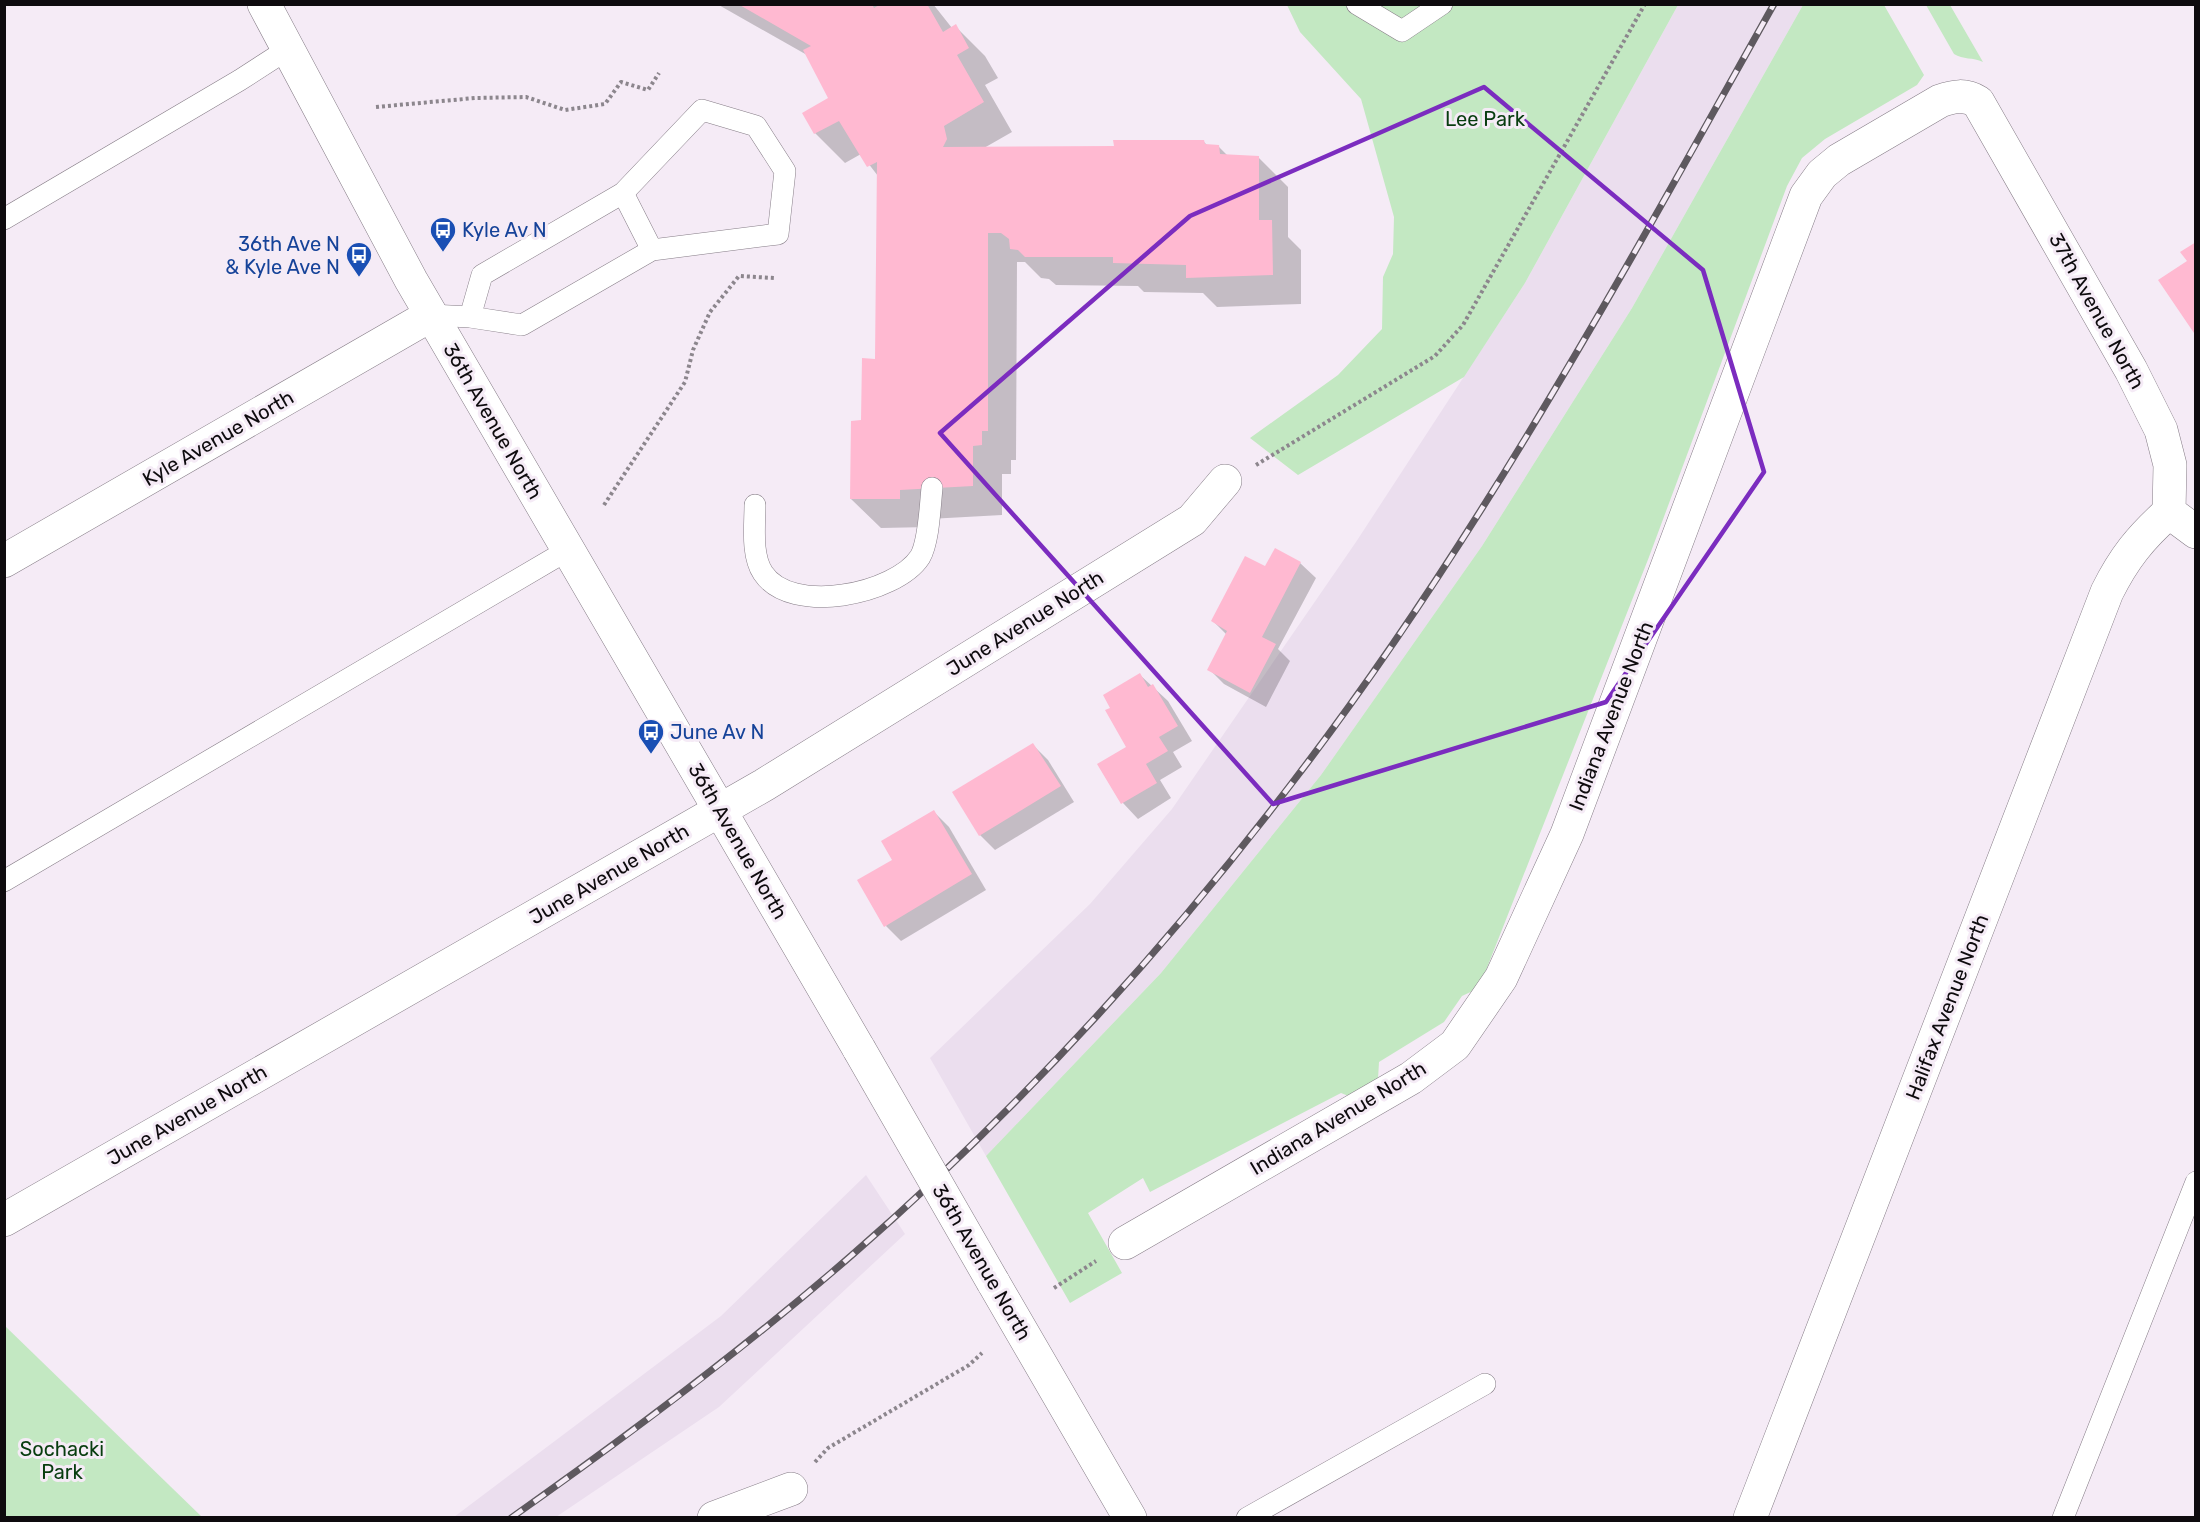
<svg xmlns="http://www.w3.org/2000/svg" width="2200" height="1522" viewBox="0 0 2200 1522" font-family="Rubik,sans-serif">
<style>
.built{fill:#ebdeee}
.green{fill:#c3e8c2}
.shadow{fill:#0003}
.building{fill:#ffb9d1}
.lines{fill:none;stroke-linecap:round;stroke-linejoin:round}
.lane-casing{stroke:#867d87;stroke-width:22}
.street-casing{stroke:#867d87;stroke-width:34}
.secondary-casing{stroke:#867d87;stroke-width:34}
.path{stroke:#8c868d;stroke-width:4;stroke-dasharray:3 3;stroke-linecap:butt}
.lane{stroke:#fff;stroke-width:21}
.street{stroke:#fff;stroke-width:33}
.secondary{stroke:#fff;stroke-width:33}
.rail-casing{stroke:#5e595f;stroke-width:7}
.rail{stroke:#f5ebf6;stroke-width:4.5;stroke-dasharray:14;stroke-linecap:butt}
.secondary-bridge-casing{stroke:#867d87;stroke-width:34;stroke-linecap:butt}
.secondary-bridge{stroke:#fff;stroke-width:33}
.marked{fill:none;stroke:#7b2cbf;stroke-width:4.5;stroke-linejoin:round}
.labels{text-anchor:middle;stroke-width:6;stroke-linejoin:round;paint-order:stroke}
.park-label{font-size:20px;fill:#083d0f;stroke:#f5ebf6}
.transit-label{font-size:20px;fill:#164399;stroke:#f5ebf6;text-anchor:start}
.street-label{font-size:20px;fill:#0e0b0e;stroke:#f5ebf6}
</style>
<rect width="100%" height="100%" fill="#f5ebf6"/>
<!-- built -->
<g class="built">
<polygon points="1678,5 1803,5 1632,308 1482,546 1321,775 1161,973 986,1156 930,1058 1090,904 1172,809 1356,542 1525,283"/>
<polygon points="866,1175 905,1234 719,1407 556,1517 454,1517 721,1316"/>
</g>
<!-- green -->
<g class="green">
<polygon points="1287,5 1678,5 1525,283 1464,377 1298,475 1250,438 1338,375 1382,329 1383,277 1393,254 1394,217 1361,99 1300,32"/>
<polygon points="1803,5 1884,5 1924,75 1917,85 1825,139 1802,158 1787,186 1649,557 1479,988 1462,996 1444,1022 1379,1062 1378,1079 1356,1099 1341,1093 1150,1192 1143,1178 1088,1213 1122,1273 1070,1303 986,1156 1161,973 1321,775 1482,546 1632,308"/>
<path d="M1926 5H1950L1983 62C1973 57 1963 60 1954 54Z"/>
<polygon points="5,1326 202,1517 5,1517"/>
</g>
<!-- shadow -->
<g class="shadow">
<polygon points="717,4 933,4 952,28 955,26 985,56 998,78 985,85 1012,132 984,148 1115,147 1203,141 1208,146 1219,147 1228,156 1258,157 1288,187 1288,237 1301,250 1301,304 1217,307 1203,293 1144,292 1138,286 1056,285 1049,279 1041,278 1025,262 1017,262 1016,460 1011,460 1011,474 1002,474 1002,515 929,519 929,527 881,528 851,499 862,421 877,361 878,176 861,154 845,163 815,133 804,114 830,98 807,55"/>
<polygon points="1275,550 1300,563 1316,578 1278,649 1290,661 1266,707 1224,684 1209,669 1227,635 1213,621 1266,568"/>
<polygon points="1140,675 1168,701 1192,741 1173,752 1182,767 1160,780 1171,798 1138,819 1123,803 1099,765 1128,747"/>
<polygon points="1033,745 1048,760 1074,802 995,850 980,835"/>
<polygon points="934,812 949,827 986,890 901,941 886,926"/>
</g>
<!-- building -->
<g class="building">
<polygon points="738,4 872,4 874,8 881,4 927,4 943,32 956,24 969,48 957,55 984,102 944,126 947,139 943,147 1114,146 1113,140 1204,140 1205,144 1219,145 1220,154 1259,156 1259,220 1272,220 1273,275 1186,278 1186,265 1113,263 1113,257 1025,257 1018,250 1010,249 1009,239 1001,233 988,233 988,431 982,431 982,445 973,446 973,486 900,490 900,499 850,499 851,421 861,420 862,358 875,359 877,162 867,167 839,121 814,134 802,113 828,98 803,50 811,46"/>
<polygon points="2196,242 2196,336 2158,280 2187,261 2180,252"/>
<polygon points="1275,548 1301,562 1262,637 1276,644 1250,693 1207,670 1227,631 1211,621 1245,556 1265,566"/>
<polygon points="1140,673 1148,687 1153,684 1178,726 1159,737 1168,751 1146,764 1157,783 1121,804 1097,764 1126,747 1105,710 1110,708 1103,695"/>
<polygon points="1033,743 1061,786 979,836 952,792"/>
<polygon points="934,810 972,874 884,927 857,880 892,860 881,841"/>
</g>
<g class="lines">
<!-- lane casing -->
<g class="lane-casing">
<g id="lane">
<polyline points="1357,4 1402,31 1442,4"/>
<polyline points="623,193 652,250"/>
<polyline points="4,219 240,80 288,49"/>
<polyline points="431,315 470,317 522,325 652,250 778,234 785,171 756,126 702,110 623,193 482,275 470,317"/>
<path d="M755 505C755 525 751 555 763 573 791 616 896 594 920 557 929 542 930 506 932 488"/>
<polyline points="4,881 568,550"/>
<polyline points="1247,1518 1485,1384"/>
<polyline points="2063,1518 2196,1182"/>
</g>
</g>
<!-- street casing -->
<g class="street-casing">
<g id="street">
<polyline points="4,561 431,315"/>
<polyline points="4,1220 764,785 1192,520 1225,481"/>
<path d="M1125 1243 1411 1078 1455 1045 1501 978 1567 834 1806 196 1822 174 1839 160 1940 101C1954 96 1965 94 1978 102L2131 370 2161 430 2170 465 2169 512 2196 532"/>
<polyline points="714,1518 791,1489"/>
<path d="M1750 1518 2107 592C2124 558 2140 538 2169 512"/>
</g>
</g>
<!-- secondary casing -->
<g class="secondary-casing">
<g id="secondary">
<polyline points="264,4 411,280 859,1049"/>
<polyline points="993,1282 1130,1518"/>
</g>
</g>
<!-- path -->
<g class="path">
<polyline points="376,107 475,98 526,97 565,110 605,104 621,82 648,90 659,73"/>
<polyline points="1256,465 1435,356 1463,325 1645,4"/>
<polyline points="604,505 685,382 693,350 710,312 739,276 774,278"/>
<polyline points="1054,1288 1096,1261"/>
<polyline points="815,1462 828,1448 969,1365 982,1353"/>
</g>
<!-- lane -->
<use href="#lane" class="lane"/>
<!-- street -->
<use href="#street" class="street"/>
<!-- secondary -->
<use href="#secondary" class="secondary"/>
<!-- rail casing -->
<g class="rail-casing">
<path id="rail" d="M511 1518C629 1435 744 1349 852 1255 1015 1113 1164 951 1295 779 1480 538 1626 268 1774 4"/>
</g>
<!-- rail -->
<use href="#rail" class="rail"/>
<!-- secondary-bridge casing -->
<g class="secondary-bridge-casing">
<polyline id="secondary-bridge" points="859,1049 993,1282"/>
</g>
<!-- secondary-bridge -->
<use href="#secondary-bridge" class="secondary-bridge"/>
</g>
<!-- marked area -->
<path class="marked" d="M1484 87 1703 270 1764 472 1606 702 1273 804 940 433 1190 216Z"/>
<!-- icons -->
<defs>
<g id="bus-pin" transform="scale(1.35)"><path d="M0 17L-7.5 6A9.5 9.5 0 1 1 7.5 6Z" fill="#1a4fb4" stroke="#f5ebf6"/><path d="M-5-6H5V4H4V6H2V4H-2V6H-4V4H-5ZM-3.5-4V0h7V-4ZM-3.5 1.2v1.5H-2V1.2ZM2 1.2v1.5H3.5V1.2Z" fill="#fff"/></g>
</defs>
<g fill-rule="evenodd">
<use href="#bus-pin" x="443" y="230"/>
<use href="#bus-pin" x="359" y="255"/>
<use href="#bus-pin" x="651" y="732"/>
</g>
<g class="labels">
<!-- park labels -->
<g class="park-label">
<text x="1485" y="126">Lee Park</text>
<text x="62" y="1456">Sochacki<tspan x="62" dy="23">Park</tspan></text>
</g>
<!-- transit labels -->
<g class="transit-label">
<text x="462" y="237">Kyle Av N</text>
<text x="340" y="251" text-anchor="end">36th Ave N<tspan x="340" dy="23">&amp; Kyle Ave N</tspan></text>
<text x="670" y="739">June Av N</text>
</g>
<!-- street labels -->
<g class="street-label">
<text transform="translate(2097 311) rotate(61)" y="7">37th Avenue North</text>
<text transform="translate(493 421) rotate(60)" y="7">36th Avenue North</text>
<text transform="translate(218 438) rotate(-30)" y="7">Kyle Avenue North</text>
<text transform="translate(1025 623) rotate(-32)" y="7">June Avenue North</text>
<text transform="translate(1611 716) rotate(-69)" y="7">Indiana Avenue North</text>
<text transform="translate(738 841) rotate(60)" y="7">36th Avenue North</text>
<text transform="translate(609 874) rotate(-30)" y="7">June Avenue North</text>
<text transform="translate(1947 1007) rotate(-69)" y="7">Halifax Avenue North</text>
<text transform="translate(187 1115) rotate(-30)" y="7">June Avenue North</text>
<text transform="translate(1338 1118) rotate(-31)" y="7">Indiana Avenue North</text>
<text transform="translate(982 1262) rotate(60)" y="7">36th Avenue North</text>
</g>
</g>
<!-- border -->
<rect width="2200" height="1522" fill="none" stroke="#0e0b0e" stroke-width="12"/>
</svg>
